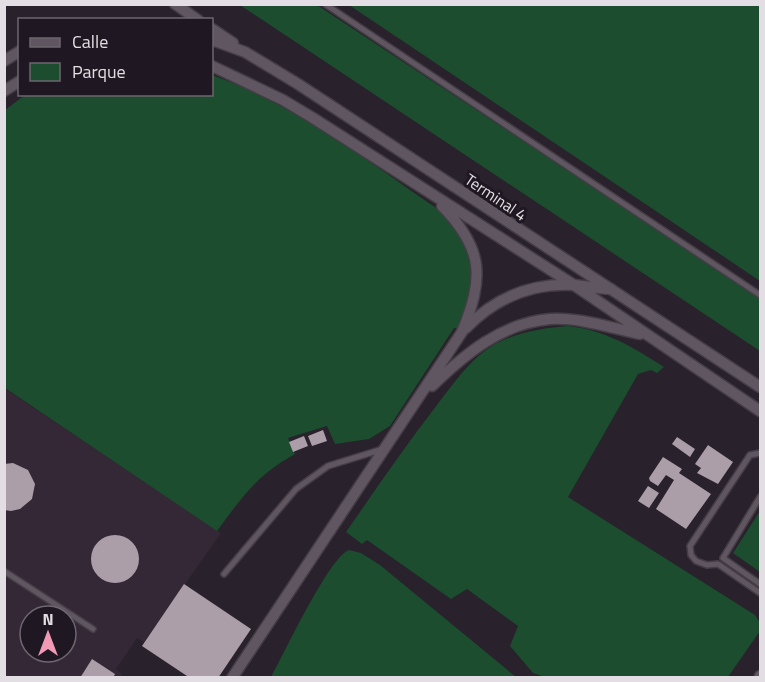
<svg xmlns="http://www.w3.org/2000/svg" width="765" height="682" viewBox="0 0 765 682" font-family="'Titillium Web',sans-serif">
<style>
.built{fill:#342837;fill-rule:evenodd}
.green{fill:#1b4d2e}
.building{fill:#ab9ea9}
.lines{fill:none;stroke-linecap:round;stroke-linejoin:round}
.lane-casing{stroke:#443d45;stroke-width:8}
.street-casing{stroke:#443d45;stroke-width:13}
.lane{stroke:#605662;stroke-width:5}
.street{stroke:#605662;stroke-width:10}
.labels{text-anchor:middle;stroke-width:6;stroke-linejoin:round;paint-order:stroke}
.street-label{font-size:16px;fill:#e3dee4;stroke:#1f1721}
</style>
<rect width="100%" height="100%" fill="#29212b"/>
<!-- built -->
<path class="built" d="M4 388 221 533 144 642 137 638 116 669 122 674 120 677H5ZM30 616H66V652H30Z"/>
<!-- green -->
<g class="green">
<polygon points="240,5 317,5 760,297 760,351"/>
<polygon points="349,5 760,5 760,281"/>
<path d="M212 75C294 104 366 160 438 209 483 245 472 280 462 330L454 328 390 426 369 439 335 444 327 426 288 438 295 454C257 475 242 497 217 531L5 388V110L25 95 212 94Z"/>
<path d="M568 326C605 330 633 347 664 367L657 373 651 370 638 374 568 497 755 615 760 623V631L728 677 548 678 533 673 510 646 518 626 467 589 451 599 367 540 362 544 346 532C376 489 405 446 437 405 454 383 471 357 497 343 519 332 543 328 568 326Z"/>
<polygon points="760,511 760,572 733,553"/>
<path d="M349 550 361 553 380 565 516 677H271C284 654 329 557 349 550Z"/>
</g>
<!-- building -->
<g class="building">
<polygon points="323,430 327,441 312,446 308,436"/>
<polygon points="304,436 308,446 293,452 289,442"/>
<polygon points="677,437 695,449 690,457 672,444"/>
<polygon points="708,445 733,462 718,484 697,473 701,468 695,464"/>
<polygon points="663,457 682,469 679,473 711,494 686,529 656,509 674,480 666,475 658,486 650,481 649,478"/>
<polygon points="13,463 28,470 35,484 32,499 20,509 11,511 4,510 4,464"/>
<polygon points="648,486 659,493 649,508 638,501"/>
<circle cx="115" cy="559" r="24"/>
<polygon points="184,584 251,629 218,678 190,678 142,646"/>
<polygon points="92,659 115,674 113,678 80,678"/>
</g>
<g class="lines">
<!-- lane casing -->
<g class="lane-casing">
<g id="lane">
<polyline points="325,4 760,295"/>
<polyline points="760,453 750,455 690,546 691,555 696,561 707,565 718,564 760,593"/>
<polyline points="760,497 723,558 760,584"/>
<polyline points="4,571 93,629"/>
<polyline points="224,574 296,489 328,466 383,449"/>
</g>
</g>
<!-- street casing -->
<g class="street-casing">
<g id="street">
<polyline points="175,4 198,20"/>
<polyline points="212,29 233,43"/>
<polyline points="212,40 245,52 298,84 760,387"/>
<polyline points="4,61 20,51"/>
<polyline points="212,66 283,100 313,118 574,285 760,411"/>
<polyline points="4,91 20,81"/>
<path d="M466 328C495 298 532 283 574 285 587 286 599 289 611 289"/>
<path d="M432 386C465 354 502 323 550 319 579 317 611 328 640 334"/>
<path d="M232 678 462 332C484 278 484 249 442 206"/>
<polyline points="760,678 760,676"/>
</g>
</g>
<!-- lane -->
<use href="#lane" class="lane"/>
<!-- street -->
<use href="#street" class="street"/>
</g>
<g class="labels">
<!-- street labels -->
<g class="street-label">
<text transform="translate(496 197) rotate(34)" y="6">Terminal 4</text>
</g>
</g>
<!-- border -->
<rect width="765" height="682" fill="none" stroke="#e3dee4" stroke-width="12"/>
<!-- legend -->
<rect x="18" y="18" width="195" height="78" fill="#1f1721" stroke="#6d676f" stroke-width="1.5"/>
<rect x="30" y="38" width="30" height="9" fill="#605662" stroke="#6d676f" stroke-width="1.5"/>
<text x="72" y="48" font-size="18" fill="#e3dee4">Calle</text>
<rect x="30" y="63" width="30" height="18" fill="#1b4d2e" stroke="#6d676f" stroke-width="1.5"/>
<text x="72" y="78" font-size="18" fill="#e3dee4">Parque</text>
<!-- north arrow -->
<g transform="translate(48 634)"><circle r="28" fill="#1f1721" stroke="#6d676f" stroke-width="1.5"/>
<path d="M0-4.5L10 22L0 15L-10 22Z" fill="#f09ab6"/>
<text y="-9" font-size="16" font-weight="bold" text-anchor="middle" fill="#e3dee4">N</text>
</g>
</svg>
